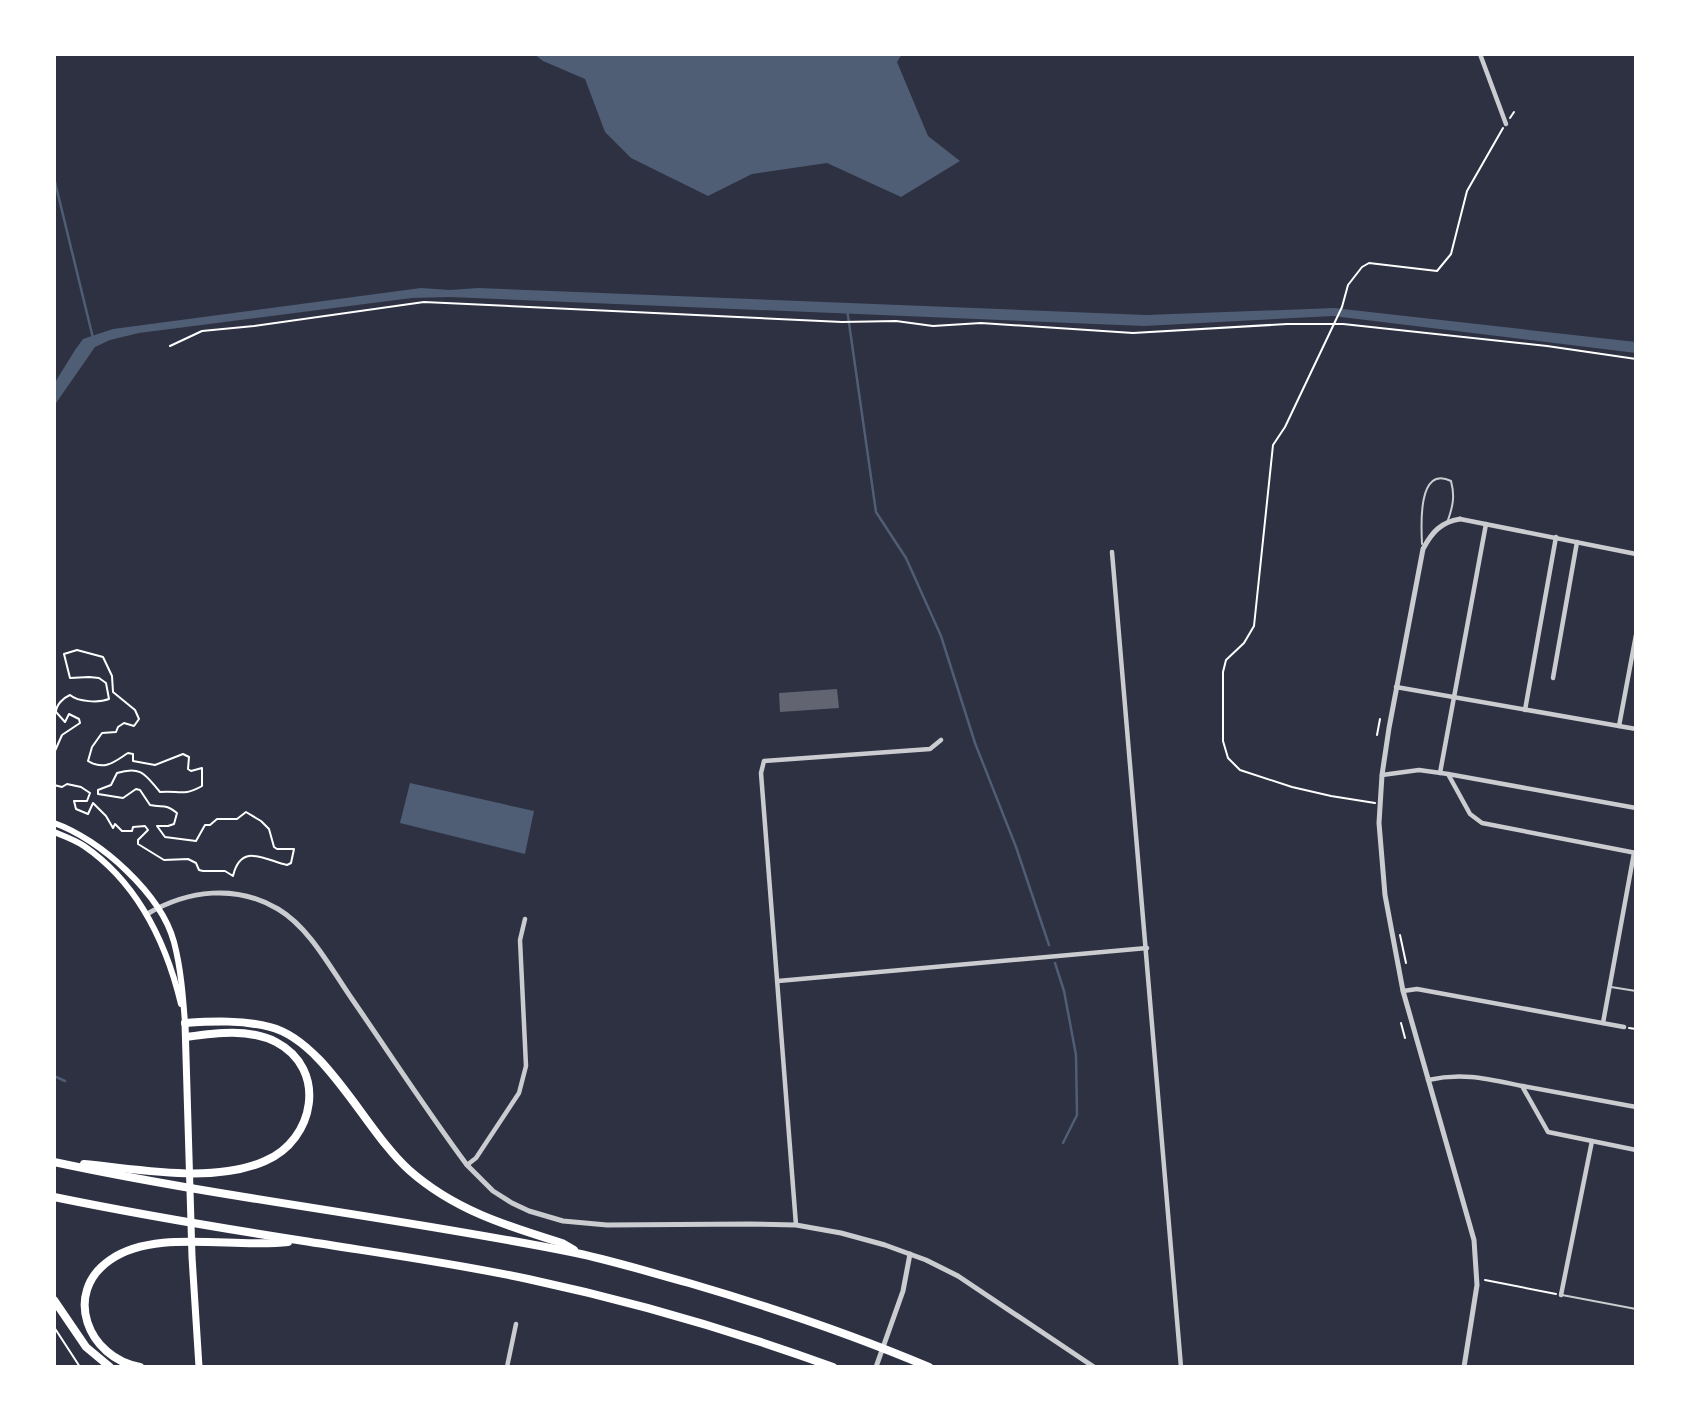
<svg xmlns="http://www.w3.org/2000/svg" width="1690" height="1421" viewBox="0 0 1690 1421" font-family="'Alegreya Sans',sans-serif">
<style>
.water{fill:#4f5d75}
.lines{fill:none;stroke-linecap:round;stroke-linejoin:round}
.stream{stroke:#4f5d75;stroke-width:2.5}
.building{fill:#626471}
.path{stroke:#fff;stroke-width:2}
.service{stroke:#caccd0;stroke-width:2}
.minor{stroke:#caccd0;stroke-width:4.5}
.tertiary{stroke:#caccd0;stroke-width:5}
.secondary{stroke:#fff;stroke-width:6}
.trunk{stroke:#fff;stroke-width:7}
.motorway{stroke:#fff;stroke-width:8}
</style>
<rect width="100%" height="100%" fill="#2d3142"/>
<!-- water -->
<g class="water">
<polygon points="534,54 902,54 897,62 928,136 960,161 901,197 827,163 752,174 708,196 631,158 605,132 585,79 543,61"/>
<polygon points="421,288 450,290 478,288 1146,315 1334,308 1636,342 1636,353 1333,316 1144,326 449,297 412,298 139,333 110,340 95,347 54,406 54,384 75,350 83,339 113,329"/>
<polygon points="410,783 534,811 525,854 400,823"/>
</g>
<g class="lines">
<!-- stream -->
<g class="stream">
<polyline points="54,178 93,338"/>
<polyline points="847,309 876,512 906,558 941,636 975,743 1016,847 1049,945"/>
<polyline points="1055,963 1064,991 1076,1055 1077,1115 1063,1143"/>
<polyline points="54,1076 65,1081"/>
</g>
</g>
<!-- building -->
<polygon class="building" points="837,689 839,708 780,712 779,693"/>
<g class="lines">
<!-- path -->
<g class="path">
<polyline points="1510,118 1514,112"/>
<polyline points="170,346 202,331 254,326 424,302 842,322 896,321 933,326 981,323 1133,333 1287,324 1343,324 1547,346 1636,359"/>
<polyline points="1377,735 1380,719"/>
<path d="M54 753 62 735 80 723 79 719 69 714 65 722 56 712C56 705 63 698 70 695 78 702 99 703 109 699L106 683 99 678 89 677 70 678 64 654 77 650 103 657 112 676 113 692 135 710 139 719 134 726 124 723 118 727 116 732 102 733 92 747 88 761C105 771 114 762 128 753L133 754V761L155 765 183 754 189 757 188 769 191 771 202 768V786C183 797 179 790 160 792 146 776 142 765 117 773L111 785 98 790V794L123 798 136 789 140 790 150 805C163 808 165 803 177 813L174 824 168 826H157L165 837 196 841 205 825H210L217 819H237L246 812 261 821 269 829 274 847 277 849H294L291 863 287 865C265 860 241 842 233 876L225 871H203L199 870 196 863 188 859 164 860 138 844V840L148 830 145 826 133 827 132 831H122L115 824 113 828 106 816 93 803 88 814 76 809 74 801H87L90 793 81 787 67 784 62 787 54 785"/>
<polyline points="1375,803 1331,796 1292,787 1240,770 1228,758 1223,741 1223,672 1226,660 1244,643 1254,626 1273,445 1285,427 1342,307 1348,285 1362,267 1369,263 1437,271 1451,254 1467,191 1503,128"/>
<polyline points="1400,935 1406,963"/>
<polyline points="1401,1023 1405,1038"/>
<polyline points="1629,1028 1636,1029"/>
<polyline points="1485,1280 1556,1294"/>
<polyline points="54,1327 80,1367"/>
</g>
<!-- service -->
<g class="service">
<path d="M1422 544C1421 524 1418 465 1451 481 1455 496 1453 506 1448 520"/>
<polyline points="1611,987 1636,991"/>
<polyline points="1562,1295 1636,1309"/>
</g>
<!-- minor -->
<g class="minor">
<polyline points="1480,54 1506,124"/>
<polyline points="1460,519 1636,554"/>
<polyline points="1112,552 1181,1367"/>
<polyline points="1553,678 1577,542"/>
<polyline points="1396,687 1636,729"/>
<polyline points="1525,710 1556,537"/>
<polyline points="1619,726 1636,635"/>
<polyline points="1440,773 1486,524"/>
<polyline points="1448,774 1470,814 1482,823 1636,853"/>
<polyline points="1382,775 1419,770 1448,774 1636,808"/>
<polyline points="778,981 1147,948"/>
<polyline points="1403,991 1417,989 1624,1027"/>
<polyline points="1603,1023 1634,853"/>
<path d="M1428 1080C1463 1072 1488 1079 1522 1086L1548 1132 1636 1150"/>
<polyline points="1523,1086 1636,1107"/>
<polyline points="467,1165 476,1158 519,1093 526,1066 520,940 525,919"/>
<polyline points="796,1225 761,773 764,761 930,749 941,740"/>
<polyline points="1561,1295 1592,1141"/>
<polyline points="507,1367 516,1324"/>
</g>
<!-- tertiary -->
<g class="tertiary">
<path d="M1460 519C1441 522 1432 532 1423 549L1389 728 1382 775 1379 823 1385 895 1403 991 1474 1240 1477 1285 1464 1367"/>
<path d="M147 914C188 890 236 884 278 909 310 928 331 969 352 999 390 1054 427 1111 467 1165L493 1191 512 1203 529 1211 563 1221 607 1225 750 1224 796 1225 841 1233 885 1245 926 1260 958 1276 1094 1367"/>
<polyline points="876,1367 903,1291 910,1254"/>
</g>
<!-- secondary -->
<g class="secondary">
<path d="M54 823C100 839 161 894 174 942 181 969 183 996 185 1023"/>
<path d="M54 832C64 836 75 840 84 846 138 883 166 942 181 1004"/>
</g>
<!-- trunk -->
<polyline class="trunk" points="185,1023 192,1257 199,1367"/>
<!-- motorway -->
<g class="motorway">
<path d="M185 1023C214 1021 243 1020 270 1027 326 1041 366 1132 409 1170 454 1210 507 1226 562 1243L574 1250"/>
<path d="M54 1162C227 1199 403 1218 576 1253 614 1261 652 1273 689 1283 771 1307 851 1334 929 1367"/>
<path d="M84 1164C139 1169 213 1184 265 1161 315 1140 328 1069 276 1042 249 1028 215 1033 186 1037"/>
<path d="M54 1197C137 1214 220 1228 304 1241 379 1253 454 1263 528 1279 631 1301 734 1331 833 1367"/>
<polyline points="54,1300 86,1347 110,1367"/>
<path d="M140 1367C88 1358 62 1293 110 1260 155 1228 235 1249 288 1242"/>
</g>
</g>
<!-- border -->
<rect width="1690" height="1421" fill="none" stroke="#ffffff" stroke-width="112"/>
</svg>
